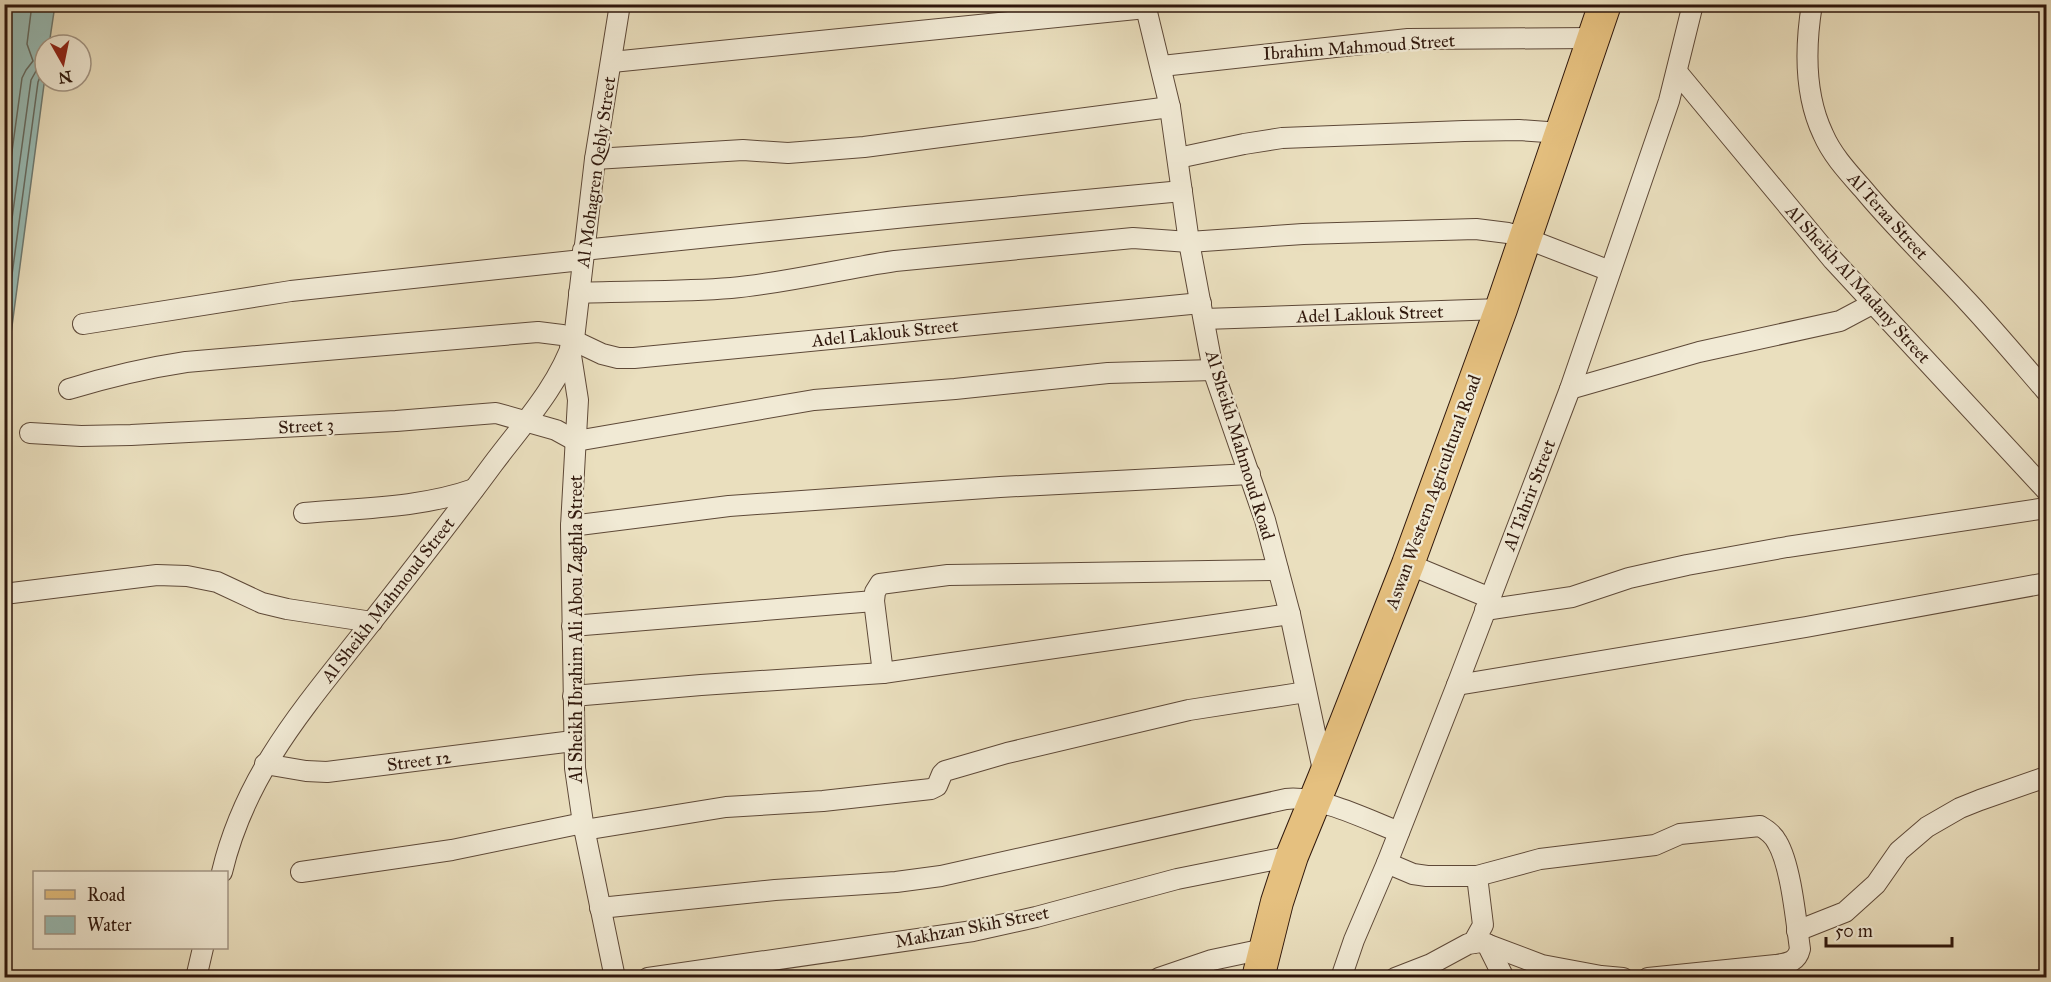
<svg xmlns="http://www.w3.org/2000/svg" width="2051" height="982" viewBox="0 0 2051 982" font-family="'IM FELL Great Primer',serif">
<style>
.water{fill:#98bcb6;stroke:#6e7a72;stroke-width:1.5}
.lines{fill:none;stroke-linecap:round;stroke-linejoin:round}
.shore{stroke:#646a61;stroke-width:1.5}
.minor-casing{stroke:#5e4938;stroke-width:22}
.primary-casing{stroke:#2f170c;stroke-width:34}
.minor{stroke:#f1ead5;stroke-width:20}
.primary{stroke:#e5c07f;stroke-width:32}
.labels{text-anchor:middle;stroke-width:4.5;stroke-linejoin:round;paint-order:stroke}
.street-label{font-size:18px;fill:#2f170c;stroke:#f1ead5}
</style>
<rect width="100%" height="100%" fill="#eadfbe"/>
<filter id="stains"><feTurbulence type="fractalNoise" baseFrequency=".00333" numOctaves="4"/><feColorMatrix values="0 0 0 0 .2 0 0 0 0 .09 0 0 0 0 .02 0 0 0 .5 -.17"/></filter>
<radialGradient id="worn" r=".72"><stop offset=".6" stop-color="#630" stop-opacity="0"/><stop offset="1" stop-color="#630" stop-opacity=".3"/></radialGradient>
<!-- water -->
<polygon class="water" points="5,4 55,5 49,45 45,45 45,77 5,379"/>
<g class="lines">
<!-- shore -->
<g class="shore">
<polyline points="4,210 22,78 26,70 33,61 27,44 32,4"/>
<polyline points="4,277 31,80 36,71 45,68"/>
<polyline points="4,334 38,82 40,77 45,75"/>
</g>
<!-- minor casing -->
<g class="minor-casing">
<g id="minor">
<polyline points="1145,4 1170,107 1189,242 1213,370 1265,520 1290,614 1324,775"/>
<path d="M1812 4C1805 47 1804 94 1823 134 1832 155 1848 172 1863 189 1896 229 1933 264 1968 302 1995 331 2020 361 2046 391"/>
<polyline points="612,62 1146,8"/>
<polyline points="1162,66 1408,39 1594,38"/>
<polyline points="1677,72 1833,260 2046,490"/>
<polyline points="1178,158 1244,144 1282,138 1464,131 1519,130 1561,133"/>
<polyline points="595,159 743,150 788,153 864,147 1170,107"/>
<polyline points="583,250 906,217 1182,191"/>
<path d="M579 293C629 291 681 292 731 288 786 283 840 269 895 261L1133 238 1189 242 1303 234 1476 229 1508 233 1525 238 1610 271"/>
<polyline points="1204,319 1501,309"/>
<polyline points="83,324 291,291 582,260"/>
<polyline points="570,349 578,400 571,526 575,768 583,823 615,978"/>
<path d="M69 389C108 377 146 368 186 362L538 332 562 335 602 354 618 358H634L1201 303"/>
<polyline points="1570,389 1699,352 1840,321 1872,304"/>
<polyline points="30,433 81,436 131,435 396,421 496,413 556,430 576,441 814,400 955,389 1108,373 1213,370"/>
<path d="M304 513C360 508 421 508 474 489"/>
<polyline points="571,526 729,506 1000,487 1250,474"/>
<polyline points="1408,564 1490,598"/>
<polyline points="4,594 157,575 187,576 217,582 262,603 287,609 372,622"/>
<polyline points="1485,610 1572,597 1629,578 1687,565 1787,547 2046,508"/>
<polyline points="572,626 874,601"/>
<polyline points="883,673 874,601 875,592 880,584 948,575 1278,570"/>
<polyline points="1457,685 1806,627 2046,583"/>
<polyline points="573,696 701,685 883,673 1290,614"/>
<polyline points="265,764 306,771 327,772 573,741"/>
<polyline points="584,830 726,807 823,801 931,789 937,786 942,774 945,771 1007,753 1189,710 1306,692"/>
<path d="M1387 863 1413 874 1427 876H1477L1540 859 1655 845 1680 834 1760 826C1767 830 1773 834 1777 842 1791 865 1796 921 1800 949 1797 962 1788 963 1776 965L1648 978"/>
<path d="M222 872C245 775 303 709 363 633 407 577 451 521 493 464 523 424 558 387 574 339L595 159 620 4"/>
<polyline points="301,872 452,850 583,823"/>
<path d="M600 908 775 890 896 882 941 876 1286 799C1318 795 1368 820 1399 832"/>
<polyline points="1797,931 1845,912 1876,884 1899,851 1927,827 1960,808 1980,800 2046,777"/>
<polyline points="1473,943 1483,925 1477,876"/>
<polyline points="1487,944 1504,978"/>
<polyline points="196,978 203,948"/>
<polyline points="648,978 973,931 1036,917 1177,879 1292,856"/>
<polyline points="1159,978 1212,960 1264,949"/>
<polyline points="1341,978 1354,940 1387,863 1457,685 1570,389 1669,101 1693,4"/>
<polyline points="1395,978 1431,964 1468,944 1481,942 1542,965 1601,976 1623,978"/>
</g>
</g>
<!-- primary casing -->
<g class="primary-casing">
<polyline id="primary" points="1258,978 1277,902 1292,856 1324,778 1408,564 1501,309 1605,4"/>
</g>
<!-- minor -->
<use href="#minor" class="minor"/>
<!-- primary -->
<use href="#primary" class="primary"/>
</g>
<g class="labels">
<!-- street labels -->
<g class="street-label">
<text transform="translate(1359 47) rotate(-4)" y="6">Ibrahim Mahmoud Street</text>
<text transform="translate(596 172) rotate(-82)" y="6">Al Mohagren Qebly Street</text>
<text transform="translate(1888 216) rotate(48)" y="6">Al Teraa Street</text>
<text transform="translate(1858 284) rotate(48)" y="6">Al Sheikh Al Madany Street</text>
<text transform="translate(1370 314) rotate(-2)" y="6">Adel Laklouk Street</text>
<text transform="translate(885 333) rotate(-6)" y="6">Adel Laklouk Street</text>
<text transform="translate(306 426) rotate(-3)" y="6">Street 3</text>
<text transform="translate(1240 445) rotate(73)" y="6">Al Sheikh Mahmoud Road</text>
<text transform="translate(1433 492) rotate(-70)" y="6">Aswan Western Agricultural Road</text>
<text transform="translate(1529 495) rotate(-69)" y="6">Al Tahrir Street</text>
<text transform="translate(388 600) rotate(-52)" y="6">Al Sheikh Mahmoud Street</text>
<text transform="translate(576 629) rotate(-90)" y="6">Al Sheikh Ibrahim Ali Abou Zaghla Street</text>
<text transform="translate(419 761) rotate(-7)" y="6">Street 12</text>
<text transform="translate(972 927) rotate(-11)" y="6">Makhzan Skih Street</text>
</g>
</g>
<!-- margin -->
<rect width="2051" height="982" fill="none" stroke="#eadfbe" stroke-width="24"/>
<rect x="6" y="6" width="2039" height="970" fill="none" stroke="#2f170c" stroke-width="3"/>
<rect x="12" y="12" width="2027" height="958" fill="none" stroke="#2f170c" stroke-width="1.5"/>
<!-- legend -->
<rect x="33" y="871" width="195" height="78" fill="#f1ead5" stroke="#a39685" stroke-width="1.5"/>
<rect x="45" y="890" width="30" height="9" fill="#e5c07f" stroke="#a39685" stroke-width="1.5"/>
<text x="87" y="901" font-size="18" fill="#2f170c">Road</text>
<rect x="45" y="916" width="30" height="18" fill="#98bcb6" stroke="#a39685" stroke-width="1.5"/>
<text x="87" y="931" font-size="18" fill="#2f170c">Water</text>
<!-- north arrow -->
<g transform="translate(63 63) rotate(171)"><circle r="28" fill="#f1ead5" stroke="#a39685" stroke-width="1.5"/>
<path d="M0-4.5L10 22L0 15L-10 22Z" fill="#8f2418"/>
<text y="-9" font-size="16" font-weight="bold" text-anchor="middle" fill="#2f170c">N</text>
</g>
<!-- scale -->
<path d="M1826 937v9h126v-9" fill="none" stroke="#2f170c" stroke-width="3"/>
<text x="1835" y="937" font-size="18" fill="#2f170c" stroke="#f1ead5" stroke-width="4.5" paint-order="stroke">50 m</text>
<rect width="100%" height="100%" filter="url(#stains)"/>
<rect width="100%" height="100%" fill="url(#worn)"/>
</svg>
